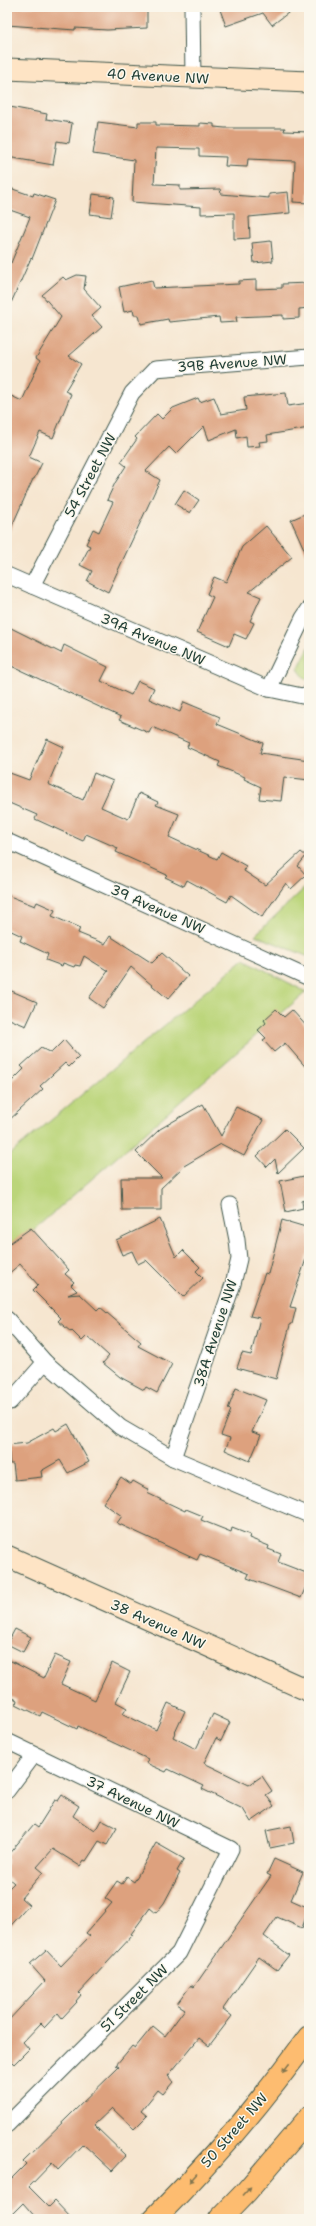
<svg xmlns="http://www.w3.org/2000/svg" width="316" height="2226" viewBox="0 0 316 2226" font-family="'Shantell Sans',sans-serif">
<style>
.green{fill:#bbd57a;stroke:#6d8957}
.building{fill:#dda17e}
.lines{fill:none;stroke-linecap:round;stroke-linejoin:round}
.street-casing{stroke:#3f564b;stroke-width:17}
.secondary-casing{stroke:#3f564b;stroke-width:23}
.primary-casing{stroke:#3f564b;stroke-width:24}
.street{stroke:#fff;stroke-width:15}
.secondary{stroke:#fee4c5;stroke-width:21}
.primary{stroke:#fdbc6f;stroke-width:22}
.oneway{fill:#83764f}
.labels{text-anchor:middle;stroke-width:3;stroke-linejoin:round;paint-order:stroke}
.street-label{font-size:14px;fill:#1f3d34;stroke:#fbf7ec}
</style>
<rect width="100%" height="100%" fill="#fbf7ec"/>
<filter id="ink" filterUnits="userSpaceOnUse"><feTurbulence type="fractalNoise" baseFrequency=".025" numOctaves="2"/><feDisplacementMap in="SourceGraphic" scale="8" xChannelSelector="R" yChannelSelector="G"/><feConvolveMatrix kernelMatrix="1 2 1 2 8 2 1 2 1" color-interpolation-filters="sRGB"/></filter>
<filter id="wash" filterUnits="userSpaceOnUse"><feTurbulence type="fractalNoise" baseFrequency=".012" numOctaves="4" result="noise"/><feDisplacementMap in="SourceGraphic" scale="16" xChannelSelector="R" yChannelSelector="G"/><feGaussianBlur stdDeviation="0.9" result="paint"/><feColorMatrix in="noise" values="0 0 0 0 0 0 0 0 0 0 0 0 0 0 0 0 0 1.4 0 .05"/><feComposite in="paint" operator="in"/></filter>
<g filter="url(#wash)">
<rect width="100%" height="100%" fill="#f6e6d0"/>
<!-- green -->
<g class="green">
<polygon points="309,647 309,677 306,680 298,669"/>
<polygon points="309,884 309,957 255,935"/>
<polygon points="244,959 306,992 7,1253 7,1157"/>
</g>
<g id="blocks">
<!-- building -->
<g class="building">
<polygon points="7,7 143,7 143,9 147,9 147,28 107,30 75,28 75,30 7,25"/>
<polygon points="219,7 296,7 272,25 263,13 226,26"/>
<polygon points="10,107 47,114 46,119 72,123 69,143 57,141 53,165 7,157 7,125"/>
<polygon points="98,122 138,127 138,122 156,122 156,125 200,126 200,123 214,124 214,127 225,128 285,128 284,131 309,132 309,203 293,202 295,161 248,159 247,167 225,166 226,157 199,156 199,149 156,148 154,184 180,185 180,190 220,189 221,194 269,198 269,194 288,192 290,213 249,217 250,238 234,239 234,213 201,214 201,207 132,202 134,160 93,154"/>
<polygon points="7,187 33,196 34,193 55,200 32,259 31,258 7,312 7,261 11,263 30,217 7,209"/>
<polygon points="93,194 114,197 111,217 90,214"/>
<polygon points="271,241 273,261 254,263 252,243"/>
<polygon points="77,275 86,276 84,289 101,308 92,316 102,327 69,356 81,364 65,391 71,394 53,438 40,432 29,457 42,463 34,479 33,479 7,537 7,394 22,401 40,361 36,358 61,317 42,295 63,277 66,280"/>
<polygon points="152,280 154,288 239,284 239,281 256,280 256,289 282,288 282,284 309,283 309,308 299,309 299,318 283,319 283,315 236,317 237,322 220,323 219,317 169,322 168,319 141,324 139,315 134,315 133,310 124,312 119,287"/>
<polygon points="286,393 288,406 309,403 309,428 267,435 268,441 259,442 260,446 247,447 246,436 237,438 236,429 209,440 204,426 176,454 169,447 146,471 160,480 108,592 87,581 92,571 80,565 90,546 86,544 93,529 99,532 113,502 107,500 115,483 126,466 121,462 137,439 135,437 157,414 162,419 173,408 198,398 200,402 214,397 221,414 246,410 244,397"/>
<polygon points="184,490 199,500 190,513 175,504"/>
<polygon points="309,512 309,560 291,520"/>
<polygon points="266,526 292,557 249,592 261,597 250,621 254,623 246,639 234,634 229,646 197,632 213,597 207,594 214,577 226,582 242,547"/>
<polygon points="7,626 61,653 64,645 108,667 101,681 131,695 138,681 154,688 149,699 180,712 184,702 220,717 217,724 263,743 260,753 309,760 309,780 284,777 281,801 259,799 261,787 244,779 245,777 218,766 220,762 187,747 189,743 152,727 149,733 119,720 121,717 7,664"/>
<polygon points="47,739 64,747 48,784 83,800 94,773 113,781 101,807 128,819 139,793 158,802 156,805 179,814 169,837 217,859 221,852 246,866 244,871 265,885 301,852 306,856 298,866 306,875 291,889 286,883 262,917 231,895 227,902 187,880 184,886 165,877 167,875 116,852 118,848 86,834 83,841 35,819 37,815 7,802 7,772 29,780"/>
<polygon points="7,895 35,906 37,902 55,910 52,916 80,928 78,933 105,944 110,936 152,963 162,953 188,976 168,999 131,967 103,1008 89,998 108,971 84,956 80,966 75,965 74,967 63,963 62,966 46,960 48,954 20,941 22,936 7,929"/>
<polygon points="7,989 37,1002 26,1026 7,1018"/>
<polygon points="276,1009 284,1017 292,1010 309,1029 309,1071 285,1043 274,1052 263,1040 266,1038 258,1030 266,1023 264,1020"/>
<polygon points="64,1040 79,1057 69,1067 65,1063 40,1086 43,1089 7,1122 7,1086 24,1069 21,1066 41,1048 51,1053"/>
<polygon points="203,1104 221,1136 236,1107 263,1120 244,1156 221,1144 184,1166 161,1188 161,1210 122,1210 121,1178 162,1178 136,1152 160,1129"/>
<polygon points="285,1129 304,1148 278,1173 275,1159 267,1167 257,1156"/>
<polygon points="309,1175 309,1199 302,1201 303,1208 286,1212 280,1181"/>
<polygon points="160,1219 176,1257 183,1250 200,1267 196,1271 203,1278 183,1297 146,1260 138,1264 132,1251 122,1255 116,1240"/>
<polygon points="282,1220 309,1228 309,1250 290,1307 296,1308 292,1324 290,1325 276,1379 237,1368 242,1353 251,1355 260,1318 250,1316 265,1273 268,1274"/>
<polygon points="31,1228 69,1270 65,1274 74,1282 71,1285 77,1291 68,1295 80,1294 97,1310 100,1307 141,1342 138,1346 172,1364 157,1393 146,1387 144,1390 120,1377 103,1363 109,1356 87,1336 82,1341 72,1331 71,1332 58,1321 61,1318 33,1290 38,1285 20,1264 7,1275 7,1245"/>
<polygon points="236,1388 266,1400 252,1432 261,1435 250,1461 225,1450 230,1438 221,1435 231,1410 228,1409"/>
<polygon points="68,1424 89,1462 68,1473 60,1460 41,1471 42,1477 15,1480 13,1464 10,1464 8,1445 27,1443 54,1428 56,1431"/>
<polygon points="121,1477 131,1484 133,1481 149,1490 147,1493 185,1511 186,1509 203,1516 201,1520 231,1532 232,1528 250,1535 249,1538 269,1546 268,1549 281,1554 278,1562 309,1574 309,1579 301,1598 247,1578 249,1574 200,1554 197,1560 117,1523 122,1516 103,1503"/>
<polygon points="15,1629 31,1637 23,1652 7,1644"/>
<polygon points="55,1655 71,1662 61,1684 95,1700 112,1663 130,1672 116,1702 127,1708 123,1714 156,1730 168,1703 185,1711 173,1737 196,1749 213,1714 230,1722 221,1741 216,1738 204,1763 249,1785 262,1776 272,1791 266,1795 274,1806 251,1822 243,1809 202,1789 204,1786 168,1769 166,1772 146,1763 148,1759 78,1726 77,1729 42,1712 40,1716 16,1704 17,1700 7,1695 7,1659 44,1678"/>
<polygon points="62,1795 79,1806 73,1816 95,1831 101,1820 117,1828 107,1845 99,1841 86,1861 84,1860 80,1866 53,1849 37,1867 43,1872 21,1898 29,1905 7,1930 7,1885 9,1888 14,1883 7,1877 7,1856 34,1824 38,1827 55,1800 58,1801"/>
<polygon points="291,1826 294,1843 270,1848 266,1831"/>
<polygon points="156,1843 184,1859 177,1871 180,1873 164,1903 156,1913 150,1908 131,1934 133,1935 79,1993 81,1995 76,2001 77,2002 62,2018 58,2013 45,2027 41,2023 23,2042 29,2049 14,2064 7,2057 7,2022 45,1981 30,1964 46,1950 61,1966 90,1936 86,1933 112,1903 105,1898 117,1881 122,1884 127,1877 134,1882"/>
<polygon points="274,1859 303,1872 291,1900 309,1908 302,1928 277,1917 264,1936 289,1955 277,1970 259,1957 223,2009 232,2016 209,2046 199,2038 168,2076 173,2082 163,2094 158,2090 141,2111 147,2116 134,2129 112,2108 94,2125 126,2156 112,2171 83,2144 58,2170 52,2163 29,2187 49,2207 55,2201 72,2219 37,2219 23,2203 7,2219 7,2183 26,2164 23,2161 119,2067 116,2065 132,2046 135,2048 153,2026 165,2036 185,2009 177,2004 191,1985 194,1987 271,1876 267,1874"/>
</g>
</g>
</g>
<g filter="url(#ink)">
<use href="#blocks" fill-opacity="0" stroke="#3f564b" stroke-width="1"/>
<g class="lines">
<!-- street casing -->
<g class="street-casing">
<g id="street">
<polyline points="192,7 193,78"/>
<polyline points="7,575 269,689 302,696 309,694"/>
<polyline points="32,586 132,393 155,369 309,357"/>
<polyline points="269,689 303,618 309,609"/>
<polyline points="7,841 309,978"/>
<polyline points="7,1319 45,1362 120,1427 173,1458 309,1515"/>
<polyline points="10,1402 45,1362"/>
<polyline points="173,1458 233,1284 239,1259 237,1240 230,1205"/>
<polyline points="7,1741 231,1849 179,1953 7,2125"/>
<polyline points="7,1791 34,1755"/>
</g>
</g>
<!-- secondary casing -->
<g class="secondary-casing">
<g id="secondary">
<polyline points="7,69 309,82"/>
<polyline points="7,1556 309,1691"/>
</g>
</g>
<!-- primary casing -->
<g class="primary-casing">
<g id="primary">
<path d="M154 2219C210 2163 263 2101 309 2037"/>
<polyline points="220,2219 246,2192 309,2118"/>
</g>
</g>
<!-- street -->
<use href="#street" class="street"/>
<!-- secondary -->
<use href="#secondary" class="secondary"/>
<!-- primary -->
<use href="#primary" class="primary"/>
</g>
<!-- one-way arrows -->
<defs><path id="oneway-solid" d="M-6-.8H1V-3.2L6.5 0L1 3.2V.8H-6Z"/></defs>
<g class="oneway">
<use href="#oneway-solid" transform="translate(286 2068) rotate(127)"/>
<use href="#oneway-solid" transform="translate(193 2178) rotate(132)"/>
<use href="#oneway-solid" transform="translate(247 2191) rotate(-48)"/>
</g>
</g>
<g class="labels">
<!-- street labels -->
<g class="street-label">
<text transform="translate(158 76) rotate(3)" y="5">40 Avenue NW</text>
<text transform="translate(232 363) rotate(-4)" y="5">39B Avenue NW</text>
<text transform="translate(90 475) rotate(-62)" y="5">54 Street NW</text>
<text transform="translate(153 639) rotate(23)" y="5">39A Avenue NW</text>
<text transform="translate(158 909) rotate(24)" y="5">39 Avenue NW</text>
<text transform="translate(215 1333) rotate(-72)" y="5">38A Avenue NW</text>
<text transform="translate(158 1624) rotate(24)" y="5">38 Avenue NW</text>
<text transform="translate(133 1802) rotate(26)" y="5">37 Avenue NW</text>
<text transform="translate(134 1998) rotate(-45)" y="5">51 Street NW</text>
<text transform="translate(234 2130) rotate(-49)" y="5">50 Street NW</text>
</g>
</g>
<!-- margin -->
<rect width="316" height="2226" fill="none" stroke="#fbf7ec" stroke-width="24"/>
</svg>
